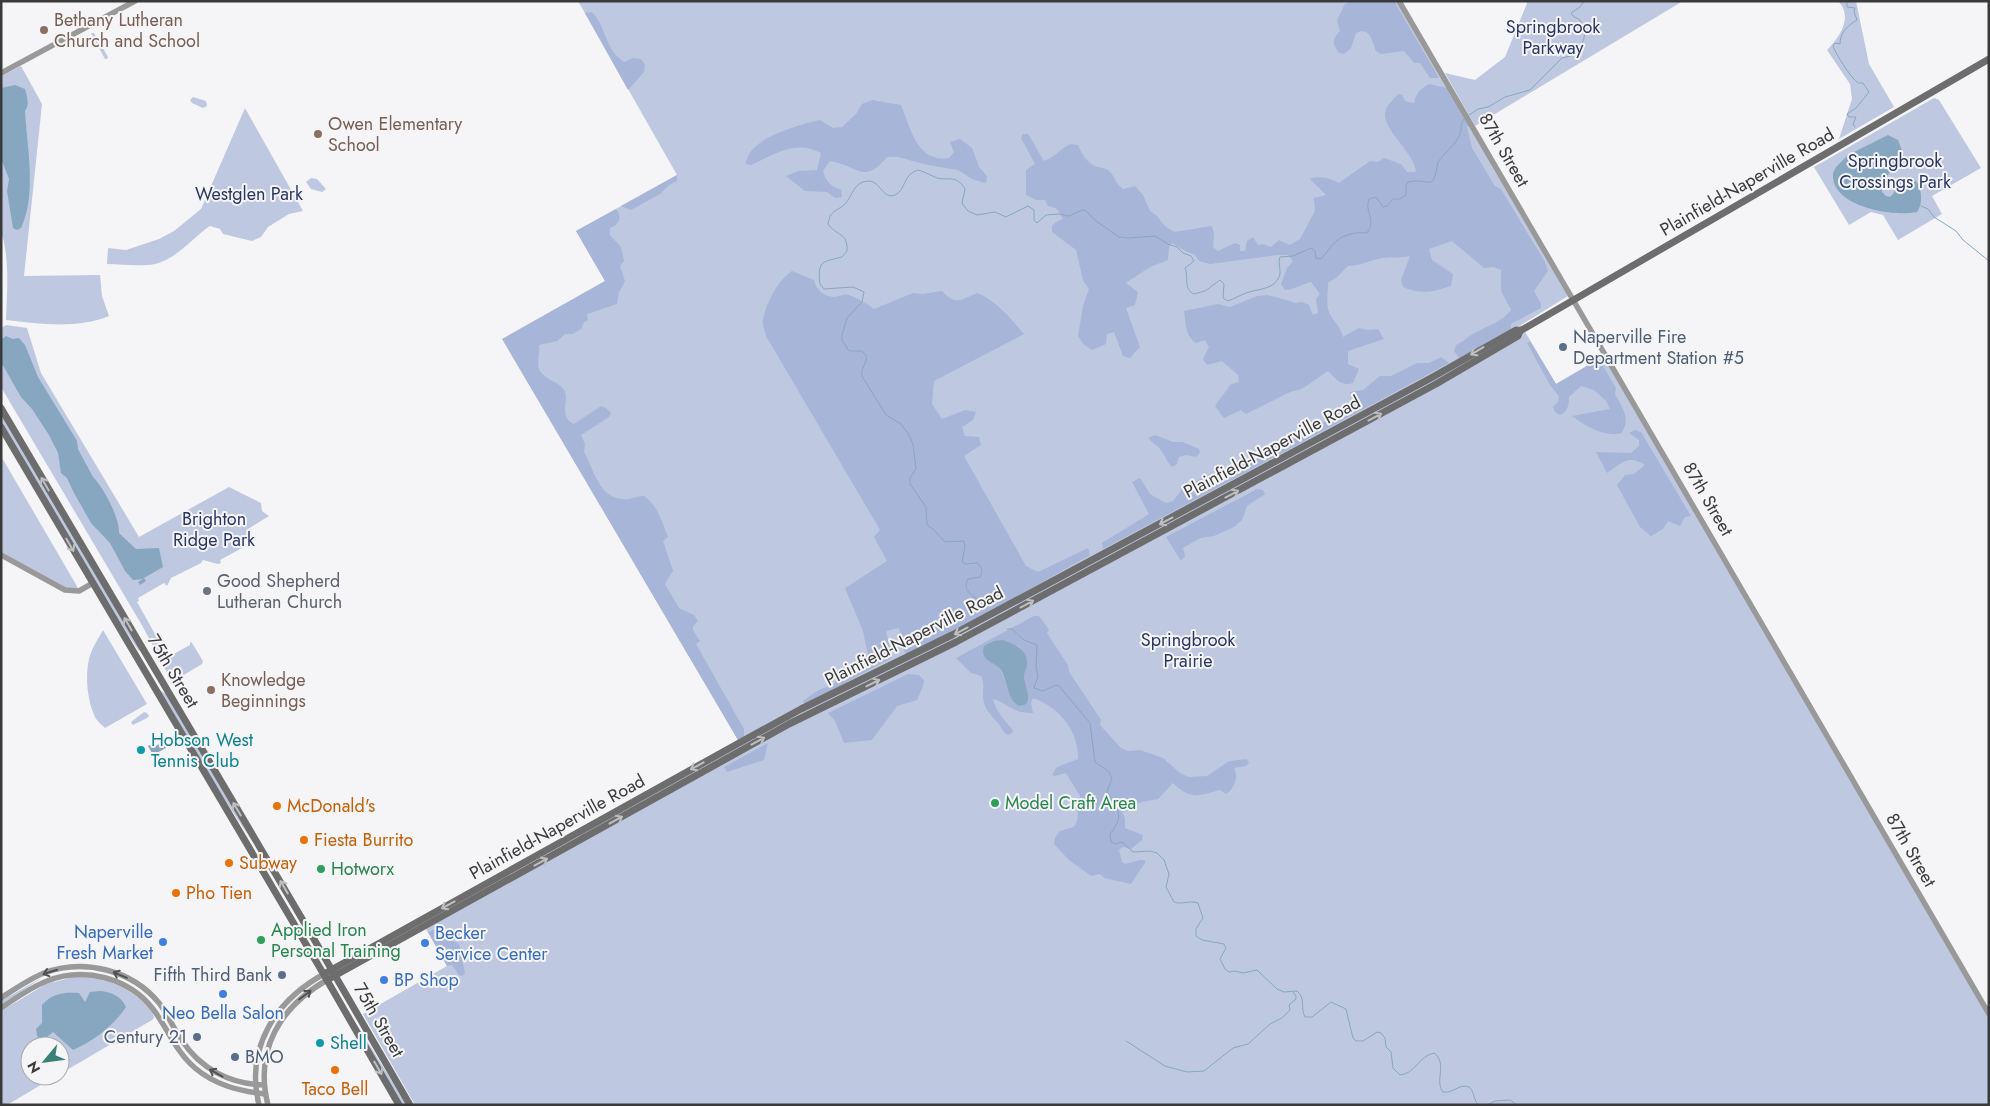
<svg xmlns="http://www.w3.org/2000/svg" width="1990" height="1106" viewBox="0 0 1990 1106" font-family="Jost,sans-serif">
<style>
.green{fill:#bfc8e1}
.forest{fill:#a7b5d8;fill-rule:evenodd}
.water{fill:#87a7c1}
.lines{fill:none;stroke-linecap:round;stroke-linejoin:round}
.stream{stroke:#87a7c1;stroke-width:1}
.tertiary{stroke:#9a9999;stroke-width:5.5}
.secondary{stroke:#6e6d6e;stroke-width:7}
.oneway{stroke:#bfbfc0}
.oneway2{stroke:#525252}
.education-dot{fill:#8d6e63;stroke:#f5f5f7;stroke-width:2}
.service-dot{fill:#5c6f8a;stroke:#f5f5f7;stroke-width:2}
.worship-dot{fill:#6b7280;stroke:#f5f5f7;stroke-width:2}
.culture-dot{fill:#0f9aa8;stroke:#f5f5f7;stroke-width:2}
.leisure-dot{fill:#2e9e5b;stroke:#f5f5f7;stroke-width:2}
.food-dot{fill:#e8710a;stroke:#f5f5f7;stroke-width:2}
.shop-dot{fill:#3f7fe0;stroke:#f5f5f7;stroke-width:2}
.labels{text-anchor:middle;stroke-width:4;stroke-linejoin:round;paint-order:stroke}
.education-label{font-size:18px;fill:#785e54;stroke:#f5f5f7;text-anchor:start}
.park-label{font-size:18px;fill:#273664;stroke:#f5f5f7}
.street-label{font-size:18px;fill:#3a3a3b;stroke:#f5f5f7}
.service-label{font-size:18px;fill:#4e5e75;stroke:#f5f5f7;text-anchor:start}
.worship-label{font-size:18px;fill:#5b616d;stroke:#f5f5f7;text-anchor:start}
.culture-label{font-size:18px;fill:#0d838f;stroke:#f5f5f7;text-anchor:start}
.leisure-label{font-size:18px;fill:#27864d;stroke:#f5f5f7;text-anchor:start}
.food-label{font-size:18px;fill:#c56008;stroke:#f5f5f7;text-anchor:start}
.shop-label{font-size:18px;fill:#366cbe;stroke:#f5f5f7;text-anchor:start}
</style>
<rect width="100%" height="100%" fill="#f5f5f7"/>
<!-- green -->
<g class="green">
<polygon points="578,1 1397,1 1568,296 1521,325 1556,384 1604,356 1812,710 1989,1018 1989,1105 415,1105 363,1014 447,966 426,929 580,837 579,835 741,745 503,339 605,281 576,231 677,175"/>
<polygon points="1528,1 1683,1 1475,126 1445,73 1475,80 1505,57"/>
<path d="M1838 1H1856L1869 64 1894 107 1839 139 1852 99 1850 84 1827 50C1839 38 1854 17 1838 1Z"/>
<polygon points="91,33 94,33 108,57 107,59 105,59"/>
<path d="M21 66 42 104 24 276 100 275 102 296 109 316C77 329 40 324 6 320 7 291 10 259 1 231V76Z"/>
<polygon points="193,97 206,101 207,106 203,108 192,103 190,100"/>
<polygon points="1934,98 1939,100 1981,168 1932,196 1942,214 1898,240 1883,215 1871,212 1849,225 1814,167"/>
<path d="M245 108 303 211 289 214 268 227 261 237 252 241 223 234 220 229 210 226C192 238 177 259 155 264 140 267 122 264 107 264L108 248 126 250 159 239 174 231 201 209Z"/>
<polygon points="311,178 317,179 326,189 322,192 311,189 306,182"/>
<polygon points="6,325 27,328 41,373 139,537 229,487 261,503 262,511 269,516 248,529 242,548 220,560 221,563 218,564 203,560 201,563 171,578 167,586 164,583 138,598 139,601 137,602 168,657 190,645 190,642 192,643 203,661 202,664 172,682 143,627 1,387 1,328"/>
<path d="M1 413 140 650 139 651C89 577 46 499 1 423Z"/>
<polygon points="1,456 78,588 67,588 1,552"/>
<path d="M103 630 147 704 105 728C102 725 97 721 95 717 87 700 85 676 89 659 92 648 98 639 103 630Z"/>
<polygon points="160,690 166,694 254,844 211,779"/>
<polygon points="144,712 147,713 149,716 147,718 133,725 131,722"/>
<path d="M74 977C100 976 127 985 146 1005 150 1009 153 1012 154 1018L152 1020 60 1074V1046H30V1076H56L7 1105H1V1011L46 984Z"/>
<polygon points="41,978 40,979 1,1005 1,1001"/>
<polygon points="357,1025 407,1105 401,1105"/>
</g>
<!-- forest -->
<g class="forest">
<path d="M1353 1H1394L1439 78H1430L1420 63H1414L1404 51 1381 54 1376 51C1372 41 1370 26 1356 33L1351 48 1344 54 1339 53C1332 43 1332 40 1340 31L1337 20 1345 4Z"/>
<path d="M592 12C606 26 605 50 624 62L633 58 641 59 645 65 644 72 628 90 585 13Z"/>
<path d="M1429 84 1447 88 1469 126 1467 127 1472 148 1495 186 1501 189 1545 262 1548 271 1534 291 1541 304V308L1511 324V330L1460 359 1454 351 1456 345C1463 342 1467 337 1473 334 1488 325 1499 324 1511 310L1501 291V270L1493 267 1484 268 1452 241 1429 249 1432 260 1453 274 1451 286C1432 292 1422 295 1403 287L1401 280 1410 256C1401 258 1392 257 1383 258 1370 260 1360 266 1348 266L1336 278 1328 283C1328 293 1325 307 1331 316 1337 326 1339 324 1343 337L1359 328 1368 330 1378 329 1384 339 1348 351V364L1359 369 1353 383C1341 387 1336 379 1328 371L1302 389 1290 392 1246 414 1241 410 1224 418 1215 406 1231 384 1239 382 1238 375 1222 361 1207 365 1203 359 1209 347 1205 340 1196 343C1185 336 1186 323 1184 311L1218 304 1230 307 1257 296 1268 295 1296 303 1302 302 1309 305 1313 315 1318 313 1316 299 1320 294 1311 282C1302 284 1294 290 1285 290L1281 284 1287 268 1293 261 1288 255H1278L1210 264 1199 261 1195 255 1185 251 1172 243 1169 247 1168 260 1150 267 1126 283 1138 292 1135 305 1126 308 1140 347 1130 358 1123 356 1114 332 1107 334 1106 344 1092 350 1084 345 1078 336 1083 306 1089 289 1083 280 1076 250 1052 232V226L1056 222 1063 219 1056 208 1048 206 1045 200H1036L1026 195V170L1035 164 1021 138 1023 134H1028L1044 161C1053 158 1061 149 1070 144L1078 145C1081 153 1086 161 1093 165 1099 169 1106 166 1111 173 1116 179 1116 184 1123 189L1135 186 1143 195 1150 211 1156 215 1165 226 1174 232 1212 226 1214 234 1213 247 1218 251 1235 243 1240 245V251H1245L1247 241 1253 237 1258 245 1263 244 1271 247 1279 240 1290 245 1300 239 1315 211 1314 198 1326 195 1310 179C1319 175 1332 179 1339 183L1370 161 1378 162 1384 158 1401 164 1407 172H1416C1415 152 1378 127 1386 109 1388 104 1395 98 1398 94L1402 95 1405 101 1414 103C1416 93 1420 89 1429 84Z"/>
<path d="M872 100 901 105C911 129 917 163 949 158L954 152 950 142 960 139 972 148 979 167 987 176 986 183 972 179 958 170 928 165 898 157H887C863 186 858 165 830 161L823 171C826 182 831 186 841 190L842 197 835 198 827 192 805 191 786 176 798 171 817 170 821 153C796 139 773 155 751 165L746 164C747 138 799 125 820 120L833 128 842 127 856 114 862 104Z"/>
<polygon points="677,175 677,181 669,185 660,194 631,210 621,206"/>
<path d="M616 209C623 218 619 224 610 228V235L621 247 624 261 620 266 625 281 619 292 617 304 587 314 588 320 584 322 581 329 573 334H565L557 341 539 345C540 353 537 362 539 369 544 381 565 382 566 396 566 406 561 419 574 424L601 406 606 408 611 413 609 417 581 435 585 444 584 452C595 471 599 502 629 499 634 498 639 496 644 496 658 506 662 522 668 537L663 541 673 571 665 584 679 608 694 615 698 621 693 626V630L700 641 696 644 744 729V737L738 740 502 339 605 281 576 231Z"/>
<path d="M792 271 814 280C816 289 822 296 833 297 839 297 843 293 849 295 858 298 866 303 874 309L913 293 923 294 942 291C956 306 960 300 977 293 996 300 1011 319 1024 334L934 381 932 404 942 419 965 410 976 412 973 420 962 427 965 436 979 437 981 445 964 456 1026 566 1038 572 1088 548 1090 555 971 622 908 654 905 653 899 628 886 631 892 658 848 681 842 687 805 705 803 701 817 691 857 673 869 660 863 631 845 588 887 561 874 537 880 530 766 336C765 331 762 325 763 320 766 303 778 280 792 271Z"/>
<path d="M1530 341 1556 384 1599 359 1616 388 1615 394C1622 408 1631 417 1622 433 1606 438 1585 426 1572 416L1610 409 1606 401 1594 390 1581 386 1569 397C1569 405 1568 411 1560 415L1555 412 1553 407 1558 402 1559 396 1550 385 1527 343Z"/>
<polygon points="1441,357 1449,363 1103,549 1102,543 1149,514 1132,482 1140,478 1150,494 1166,503 1173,501 1183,488 1210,474 1214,476 1214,483 1354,405 1350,392 1363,390 1380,376 1391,376 1417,363 1429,363"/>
<path d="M1635 430 1641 432 1691 516 1685 517 1680 526 1668 521 1663 529 1651 536 1640 527 1617 485 1625 475 1634 474 1645 465C1628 454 1622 463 1607 473L1596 452 1631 453 1639 446V440L1629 433Z"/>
<path d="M1155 435 1173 442H1183L1199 449 1200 453 1196 457 1186 455 1179 457 1177 464 1172 467C1166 461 1165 455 1160 449 1157 445 1152 443 1148 438Z"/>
<polygon points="1257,489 1263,490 1265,494 1247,506 1242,520 1234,527 1214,536 1200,538 1183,548 1185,556 1181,561 1166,537"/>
<path d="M1034 616H1039L1049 630 1047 633 1068 665 1069 672 1101 720 1100 725 1121 748 1128 751 1140 750 1163 758 1180 773 1189 777 1207 776 1229 761 1247 759 1249 763 1246 766 1234 768C1239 777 1234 789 1226 794L1220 790C1198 796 1191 800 1173 783L1158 799 1138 803 1135 808 1122 812 1125 818V828L1143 835 1142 840 1131 849 1123 847 1119 850 1122 862 1125 864 1140 860H1145V863L1131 884 1104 878 1100 874 1091 876 1069 860 1054 844 1055 838 1060 831 1074 827C1082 814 1074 807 1080 796L1066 773 1055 776 1052 775 1057 767 1078 759C1079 731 1059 707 1033 698L1031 703 1033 713C1012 713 1011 705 993 699 995 710 1005 721 1013 730L1012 733 1008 735C1002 732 1002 728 998 723 992 716 987 712 984 703 981 694 986 685 981 676L971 673 956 658ZM1018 646C1030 659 1024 663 1024 676 1024 683 1027 690 1028 697L1023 706C1007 708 1009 674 995 664Z"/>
<polygon points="908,674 919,675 924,680 923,686 917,700 897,706 872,740 844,743 835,721 828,713"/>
<polygon points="768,743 764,760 727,772 724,767"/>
<polygon points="438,928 448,939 459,944 465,973 462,976 459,975 452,965 447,966 428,932"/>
</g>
<!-- water -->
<g class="water">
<path d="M15 85 25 89C27 96 30 105 25 111 27 148 37 194 21 228L17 230 13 228 7 191 9 179 1 158V88Z"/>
<path d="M1888 135 1898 140 1904 156C1897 168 1881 176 1882 192L1886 196 1890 197C1896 193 1895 185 1901 180 1918 167 1927 200 1917 212 1893 217 1830 207 1833 173L1836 167 1848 155Z"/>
<path d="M6 336 13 339 19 338 25 345 38 377 77 441 78 449 93 477C103 487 120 518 119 533L136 549 159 548 163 567 144 578 146 581 140 585 138 582 143 579 133 580 125 571 110 543 91 523 74 493 67 478 61 473 58 453 49 435 32 409 21 397 1 362V340Z"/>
<path d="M1003 640C1014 644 1028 650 1027 664 1027 668 1024 672 1024 676 1024 686 1036 705 1019 706 1007 700 1008 681 1001 670 995 661 979 662 984 646L994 641Z"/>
<polygon points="163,742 166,748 153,755 148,746 152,744 154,747"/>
<path d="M101 991C113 993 121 996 126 1007 113 1026 94 1041 73 1050L53 1032 46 1038 38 1040 36 1029 42 1023V1005C52 993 65 992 79 993L85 1002 90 992Z"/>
</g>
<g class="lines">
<!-- stream -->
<g class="stream">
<path d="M1847 1V7L1855 8 1854 12 1857 20C1847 26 1840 33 1840 44L1835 43 1833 46C1835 53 1851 78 1858 83H1863L1869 92 1856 108 1847 114 1849 117H1856L1853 124 1855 127"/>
<path d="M1469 115 1478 109 1488 107 1505 97 1530 90 1562 58 1579 54C1582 38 1589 38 1580 20L1573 16 1571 13 1580 7 1584 1"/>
<polyline points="1921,206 1928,209 1934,217 1956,231 1963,240 1989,261"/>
<path d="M985 604C976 598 961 592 968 579L980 577C983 572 982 566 977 563L966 564 962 562 965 547 964 541 945 542 934 530 927 525 926 507 910 484V478L916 469 913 444 909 435 901 424 886 415 862 376C860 368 868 363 866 355L862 351H849L842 340V335L847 318 862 302 864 292 853 287 824 289 820 284C817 260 823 262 842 257L847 251C848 232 836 236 828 224L830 216C834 210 840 209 845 204 853 195 854 181 869 181 880 181 883 200 895 195 906 190 903 174 918 170 925 172 930 175 937 178 949 181 956 174 965 189L962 203 968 211 977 215 995 212 1006 217 1028 206 1034 210V220L1037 223 1046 215 1059 214 1069 216 1082 210 1086 211 1096 221 1119 237 1128 238 1155 236 1168 244 1177 247 1183 253 1191 256 1194 261 1185 268C1189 278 1183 289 1194 294L1205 291 1220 280 1224 284 1223 298 1228 301C1234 299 1240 295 1246 293 1256 289 1272 290 1278 279 1283 272 1277 264 1280 257L1293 256 1311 248 1315 251 1316 258 1321 259C1332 247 1335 236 1356 233 1360 232 1363 234 1368 232 1376 220 1364 211 1369 199L1376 197 1383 207 1387 206 1393 199H1400L1406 195V185L1408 182C1432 177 1432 194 1438 162 1445 152 1455 146 1460 134 1462 128 1460 124 1464 119"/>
<path d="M1007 629H1012L1024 640 1037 645 1036 667 1038 676 1034 688 1043 691 1056 685 1059 686 1090 723 1095 762C1102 768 1109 768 1112 779L1107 791C1117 811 1126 814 1110 834L1111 842 1116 844 1122 842 1133 852 1150 851 1157 853 1164 860 1169 874 1166 887 1174 902C1182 905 1189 900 1198 903L1203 918 1196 929V936L1202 940 1224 944 1226 948 1220 959 1225 969 1229 972 1235 971 1243 973 1257 970 1277 989 1284 992 1297 991C1306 998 1300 1008 1305 1017H1312L1331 1002 1346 1009 1353 1038 1356 1041H1363L1377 1032 1381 1033 1385 1038 1386 1047 1391 1052 1393 1068 1400 1075C1415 1074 1419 1056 1434 1053 1448 1063 1434 1081 1443 1092 1453 1094 1459 1083 1469 1087 1475 1092 1473 1101 1479 1105"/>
<polyline points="1126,1041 1165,1066 1187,1072 1204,1071 1233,1048 1248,1044 1270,1024 1282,1018 1290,1010 1289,1005 1296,999 1296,996 1293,992"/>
<polyline points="1487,1105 1495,1101 1510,1100 1517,1105"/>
</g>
<!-- tertiary -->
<g class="tertiary">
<polyline points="1399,1 1989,1014"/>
<polyline points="1,73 135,1"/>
<polyline points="1,555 65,590 79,591 93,583"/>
<path d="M1 998C15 989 29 979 44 973 84 958 132 970 159 1003 168 1014 173 1028 181 1039 200 1069 230 1084 264 1085"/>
<path d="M1 1008C16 998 31 987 47 981 84 966 129 978 153 1009 168 1029 176 1052 195 1068 215 1085 239 1091 265 1094"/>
<path d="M259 1105C245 1048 275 1001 324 974"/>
<path d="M268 1105C254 1050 280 1007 327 980"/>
</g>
<!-- secondary -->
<g class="secondary">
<polyline points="1,408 311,934 410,1105"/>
<polyline points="1,427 320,968 399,1105"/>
<polyline points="324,974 739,743 801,709 952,635 1431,378 1516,330 1520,331 1989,59"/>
<polyline points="327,980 789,724 956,642 1436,384 1518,336 1520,331"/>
</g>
</g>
<!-- one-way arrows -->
<defs><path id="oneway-shaft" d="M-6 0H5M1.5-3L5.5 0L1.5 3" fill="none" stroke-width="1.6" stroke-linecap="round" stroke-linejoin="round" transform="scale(1.25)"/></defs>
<g class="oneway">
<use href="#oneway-shaft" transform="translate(1477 351) rotate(149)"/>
<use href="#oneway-shaft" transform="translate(1375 417) rotate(-28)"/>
<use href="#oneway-shaft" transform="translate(45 484) rotate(-120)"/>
<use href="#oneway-shaft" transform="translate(1232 494) rotate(-28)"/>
<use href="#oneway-shaft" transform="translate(1166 521) rotate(152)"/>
<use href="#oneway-shaft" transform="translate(70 545) rotate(60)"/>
<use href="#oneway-shaft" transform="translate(1027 604) rotate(-28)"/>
<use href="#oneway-shaft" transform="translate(128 624) rotate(-120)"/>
<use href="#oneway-shaft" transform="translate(961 631) rotate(152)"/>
<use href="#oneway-shaft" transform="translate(873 683) rotate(-26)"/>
<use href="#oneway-shaft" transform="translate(758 741) rotate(-28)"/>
<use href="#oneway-shaft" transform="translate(697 766) rotate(151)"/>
<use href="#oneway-shaft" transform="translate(237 809) rotate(-121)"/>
<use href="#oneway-shaft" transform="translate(616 820) rotate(-29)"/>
<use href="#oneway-shaft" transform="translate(541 862) rotate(-29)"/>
<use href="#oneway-shaft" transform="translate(284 887) rotate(-120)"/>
<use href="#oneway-shaft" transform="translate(448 905) rotate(151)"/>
<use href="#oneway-shaft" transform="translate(378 1068) rotate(60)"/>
</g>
<g class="oneway2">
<use href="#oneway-shaft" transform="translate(50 972) rotate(163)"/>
<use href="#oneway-shaft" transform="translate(120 975) rotate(-157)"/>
<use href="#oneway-shaft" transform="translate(305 995) rotate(-37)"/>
<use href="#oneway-shaft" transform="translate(216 1073) rotate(-151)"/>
</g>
<!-- markers -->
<g class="education-dot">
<circle cx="44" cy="30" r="5"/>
<circle cx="318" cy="134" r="5"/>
<circle cx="211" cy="690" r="5"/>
</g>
<g class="service-dot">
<circle cx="1563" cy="347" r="5"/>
<circle cx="282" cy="975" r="5"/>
<circle cx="197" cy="1037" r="5"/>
<circle cx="235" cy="1057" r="5"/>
</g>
<circle class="worship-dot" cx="207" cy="591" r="5"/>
<g class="culture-dot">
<circle cx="141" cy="750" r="5"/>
<circle cx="320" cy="1043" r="5"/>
</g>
<g class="leisure-dot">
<circle cx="995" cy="803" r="5"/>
<circle cx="321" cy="869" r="5"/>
<circle cx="261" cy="940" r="5"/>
</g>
<g class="food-dot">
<circle cx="277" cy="806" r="5"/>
<circle cx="304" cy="840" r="5"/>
<circle cx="229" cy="863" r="5"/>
<circle cx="176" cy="893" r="5"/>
<circle cx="335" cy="1070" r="5"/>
</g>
<g class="shop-dot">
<circle cx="163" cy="942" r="5"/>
<circle cx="425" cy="943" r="5"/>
<circle cx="384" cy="980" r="5"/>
<circle cx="223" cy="994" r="5"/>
</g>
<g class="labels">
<!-- education labels -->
<g class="education-label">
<text x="54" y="26">Bethany Lutheran<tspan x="54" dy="21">Church and School</tspan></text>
<text x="328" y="130">Owen Elementary<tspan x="328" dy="21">School</tspan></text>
<text x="221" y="686">Knowledge<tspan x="221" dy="21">Beginnings</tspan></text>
</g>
<!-- park labels -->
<g class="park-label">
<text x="1553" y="33">Springbrook<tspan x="1553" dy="21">Parkway</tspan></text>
<text x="1895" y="167">Springbrook<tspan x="1895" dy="21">Crossings Park</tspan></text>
<text x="249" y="200">Westglen Park</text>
<text x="214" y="525">Brighton<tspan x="214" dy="21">Ridge Park</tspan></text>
<text x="1188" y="646">Springbrook<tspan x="1188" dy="21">Prairie</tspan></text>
</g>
<!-- street labels -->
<g class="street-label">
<text transform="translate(1504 150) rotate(60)" y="6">87th Street</text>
<text transform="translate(1747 182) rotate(-30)" y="6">Plainfield-Naperville Road</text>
<text transform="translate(1272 447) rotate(-28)" y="6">Plainfield-Naperville Road</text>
<text transform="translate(1708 499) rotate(60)" y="6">87th Street</text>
<text transform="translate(914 636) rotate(-27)" y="6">Plainfield-Naperville Road</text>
<text transform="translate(173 671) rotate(59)" y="6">75th Street</text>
<text transform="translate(557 827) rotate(-29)" y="6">Plainfield-Naperville Road</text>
<text transform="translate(1911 850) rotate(60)" y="6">87th Street</text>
<text transform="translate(379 1020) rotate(60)" y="6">75th Street</text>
</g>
<!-- service labels -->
<g class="service-label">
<text x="1573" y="343">Naperville Fire<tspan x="1573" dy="21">Department Station #5</tspan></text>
<text x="272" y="981" text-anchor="end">Fifth Third Bank</text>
<text x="187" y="1043" text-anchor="end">Century 21</text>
<text x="245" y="1063">BMO</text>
</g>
<!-- worship labels -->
<g class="worship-label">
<text x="217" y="587">Good Shepherd<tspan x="217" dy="21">Lutheran Church</tspan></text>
</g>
<!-- culture labels -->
<g class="culture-label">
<text x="151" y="746">Hobson West<tspan x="151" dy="21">Tennis Club</tspan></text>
<text x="330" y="1049">Shell</text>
</g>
<!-- leisure labels -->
<g class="leisure-label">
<text x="1005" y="809">Model Craft Area</text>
<text x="331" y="875">Hotworx</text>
<text x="271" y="936">Applied Iron<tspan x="271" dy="21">Personal Training</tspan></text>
</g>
<!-- food labels -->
<g class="food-label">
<text x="287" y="812">McDonald's</text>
<text x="314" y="846">Fiesta Burrito</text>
<text x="239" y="869">Subway</text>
<text x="186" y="899">Pho Tien</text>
<text x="335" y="1095" text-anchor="middle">Taco Bell</text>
</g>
<!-- shop labels -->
<g class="shop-label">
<text x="153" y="938" text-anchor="end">Naperville<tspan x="153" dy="21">Fresh Market</tspan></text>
<text x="435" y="939">Becker<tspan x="435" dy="21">Service Center</tspan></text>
<text x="394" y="986">BP Shop</text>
<text x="223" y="1019" text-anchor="middle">Neo Bella Salon</text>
</g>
</g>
<!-- border -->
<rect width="1990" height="1106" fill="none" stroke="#3a3a3b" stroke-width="5"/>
<!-- north arrow -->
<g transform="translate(45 1061) rotate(241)"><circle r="24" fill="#f5f5f7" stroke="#aaaaac"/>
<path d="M0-4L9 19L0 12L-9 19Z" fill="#3c8176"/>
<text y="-8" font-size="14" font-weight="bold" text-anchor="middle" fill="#3a3a3b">N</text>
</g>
</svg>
